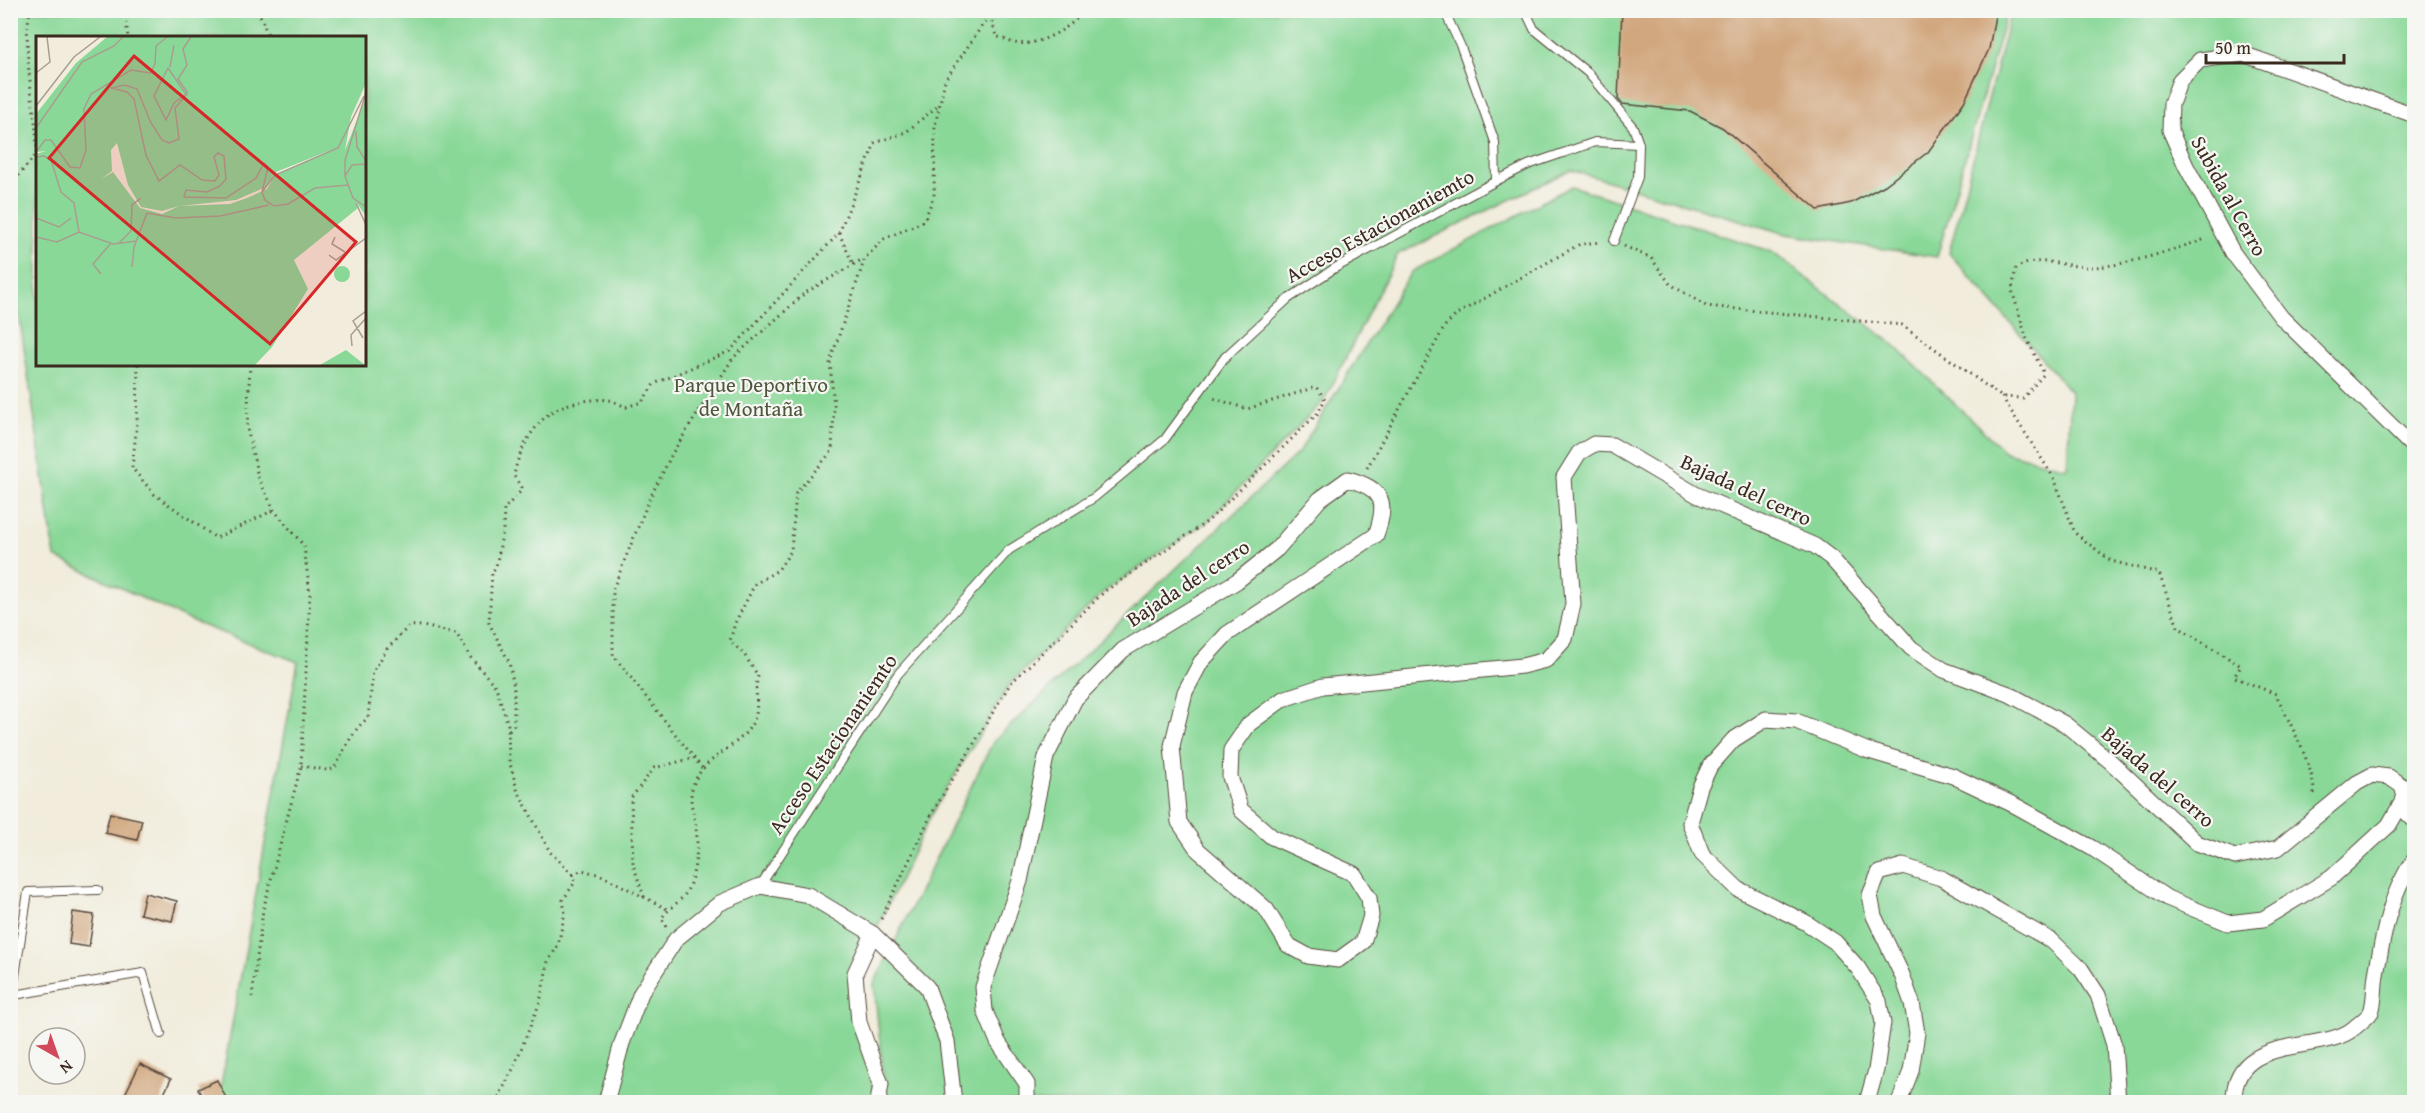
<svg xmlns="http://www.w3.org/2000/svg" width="2425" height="1113" viewBox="0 0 2425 1113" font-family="'Gentium Book Plus',serif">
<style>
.green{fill:#89d898;stroke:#62815b;stroke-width:1.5;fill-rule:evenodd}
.building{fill:#d1a77f}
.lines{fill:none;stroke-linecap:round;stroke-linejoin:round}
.lane-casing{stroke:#56473a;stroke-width:10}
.street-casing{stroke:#56473a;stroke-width:17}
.path{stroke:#56473a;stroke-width:3;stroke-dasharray:1.5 4.5;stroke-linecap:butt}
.lane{stroke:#fff;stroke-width:8}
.street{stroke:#fff;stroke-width:15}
.labels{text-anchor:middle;stroke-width:4.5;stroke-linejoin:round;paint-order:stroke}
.street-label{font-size:21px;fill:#3b2a1e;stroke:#f6f6f2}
.park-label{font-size:21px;fill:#4e563c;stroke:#f6f6f2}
.inset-road{fill:none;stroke:#a89e8f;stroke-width:1.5}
.view{fill:#d62828;fill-opacity:0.15;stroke:#d62828;stroke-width:3}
.inset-edge{fill:none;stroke:#3b2a1e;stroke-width:3}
</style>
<rect width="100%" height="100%" fill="#f6f6f2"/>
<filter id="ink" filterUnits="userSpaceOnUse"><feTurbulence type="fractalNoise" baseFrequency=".0167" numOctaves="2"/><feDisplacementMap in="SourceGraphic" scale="12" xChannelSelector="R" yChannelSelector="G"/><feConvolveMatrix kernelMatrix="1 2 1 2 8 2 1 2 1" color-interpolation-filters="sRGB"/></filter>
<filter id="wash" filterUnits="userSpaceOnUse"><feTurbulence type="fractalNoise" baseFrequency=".008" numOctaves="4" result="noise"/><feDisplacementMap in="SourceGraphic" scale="24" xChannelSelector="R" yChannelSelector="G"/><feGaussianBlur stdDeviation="1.35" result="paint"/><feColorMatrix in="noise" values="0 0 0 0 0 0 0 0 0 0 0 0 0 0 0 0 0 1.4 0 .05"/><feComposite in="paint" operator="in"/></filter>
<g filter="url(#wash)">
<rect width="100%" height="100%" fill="#f1ecdb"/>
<!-- green -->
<g class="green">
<path d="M10 11H2007L1937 257 1786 234 1571 170 1398 254 1325 399 1208 521 1105 591 1010 684 932 813 855 973 859 1022 876 1102H218L298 662 191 621 55 557 11 260ZM38 38H364V364H38Z"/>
<polygon points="2011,11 2414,11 2414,1102 886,1102 874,984 993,742 1299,452 1411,272 1572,186 1772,252 1892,343 2005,452 2067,468 2071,392 1949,253"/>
</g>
<g id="blocks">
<!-- building -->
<g class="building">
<polygon points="1622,10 1996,10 1989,49 1964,102 1928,152 1885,185 1851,203 1818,210 1723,128 1690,111 1622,104 1618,99"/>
<polygon points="110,813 142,820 137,840 105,833"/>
<polygon points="145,893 177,901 172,921 140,914"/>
<polygon points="73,912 94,915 89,947 69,944"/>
<polygon points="140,1064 171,1079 160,1102 121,1102"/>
<polygon points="217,1080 228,1102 205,1102 198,1089"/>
</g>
</g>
</g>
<g filter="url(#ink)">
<use href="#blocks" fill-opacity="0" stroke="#56473a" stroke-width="1.5"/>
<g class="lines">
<!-- lane casing -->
<g class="lane-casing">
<g id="lane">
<polyline points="1525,10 1534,29 1588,73 1633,127 1639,144 1638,177 1614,241"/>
<polyline points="1496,181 1528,165 1595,142 1639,144"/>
<polyline points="760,886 898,674 1009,550 1095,497 1165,439 1225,357 1288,299 1335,268 1496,181 1495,142 1461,47 1444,10"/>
<polyline points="14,995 143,973 161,1034"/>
<polyline points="10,1008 28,892 98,890"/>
</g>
</g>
<!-- street casing -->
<g class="street-casing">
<g id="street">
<polyline points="2414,115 2243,54 2200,60 2180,80 2171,104 2170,130 2186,166 2233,253 2281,317 2414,448"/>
<polyline points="2401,807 2414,820"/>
<polyline points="873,934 855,973 859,1022 881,1084 878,1102"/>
<polyline points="606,1102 622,1043 641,993 676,939 720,903 760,886 808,895 873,934 927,987 947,1041 954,1102"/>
<path d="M1027 1102V1084L998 1042 985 1011 983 987 1020 881 1046 757 1075 699 1123 650 1237 581 1277 549 1320 499 1348 479C1383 489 1388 501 1376 535L1227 634 1201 662 1185 692 1172 746 1179 822 1198 850 1266 909 1288 945 1308 956 1338 960 1363 942 1371 916 1369 898 1354 874 1272 837 1241 810 1230 777 1231 750 1249 724 1283 699 1323 686 1522 666 1546 660 1565 639 1573 604 1564 477 1579 453 1594 444 1612 445 1697 495 1815 546 1831 558 1911 648 1944 670 2009 694 2065 724 2111 762 2197 843 2235 857 2278 848 2357 783 2372 775 2389 777 2402 786 2405 797 2389 825 2331 878 2263 919 2228 923 2167 898 2092 848 2016 806 1953 776 1866 750 1796 721 1766 719 1733 740 1710 766 1700 787 1690 823 1702 854 1738 889 1805 922 1835 942 1858 968 1879 1001 1883 1023 1876 1070 1867 1102"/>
<polyline points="1899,1102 1911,1071 1917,1033 1912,1003 1902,975 1874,916 1870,895 1879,873 1903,866 1941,878 2052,941 2081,969 2098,995 2114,1045 2118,1102"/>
<path d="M2234 1102C2232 1031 2324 1055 2354 1028 2359 1024 2368 1017 2371 1012 2375 1002 2374 986 2376 975 2383 935 2390 893 2414 860"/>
</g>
</g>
<!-- path -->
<g class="path">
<polyline points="125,10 128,38"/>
<polyline points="258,10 269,38"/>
<path d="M992 10 990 14 996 36C1001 38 1008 41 1014 43 1038 47 1070 29 1085 10"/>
<path d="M10 185 37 154C37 107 21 57 30 10"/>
<polyline points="839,233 853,264"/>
<path d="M1624 246 1651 258 1670 284 1706 306 1902 325 2002 397 2023 398 2044 374 2026 337 2012 290 2016 268C2039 254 2068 268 2093 267 2127 266 2174 249 2206 239"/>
<polyline points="138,364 137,423 132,468 154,494 216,538 274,510"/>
<polyline points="250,364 247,428 258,477 274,510 304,546 310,595 301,766 263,910 252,997"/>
<path d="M2002 397 2054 478 2075 533 2111 561 2159 573 2178 627 2241 666 2234 677 2276 694C2288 721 2316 768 2314 797"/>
<polyline points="1367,468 1445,326 1457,314 1580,244 1601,242"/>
<path d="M509 730 514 725V687L509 662 489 623 492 572 496 567 503 530 504 509 520 492 521 487 514 476C517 454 532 427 550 413 562 403 593 398 609 400 614 401 621 405 626 407L642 402 654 384 730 351 839 233 875 143 906 132 939 105"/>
<path d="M301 766 327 770 334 769C344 751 352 730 368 718L373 672 387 649 409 626C424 624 440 631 456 633L471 658 496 687 508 725 509 760 517 789 550 852 573 875 575 882 563 900 565 913 558 945 548 962 540 1002 513 1069 496 1102"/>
<polyline points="702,768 613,655 613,589 649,500 673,452 733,358 805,293 863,259"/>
<polyline points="573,875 582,870 601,875 667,909"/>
<polyline points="644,897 633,864 631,798 654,768 694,758"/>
<polyline points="881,919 932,813 1010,684 1105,591 1208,521 1318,413 1325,399 1316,387 1247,409 1210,397"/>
<path d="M666 927 662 918C668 908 682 901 687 891 695 873 699 848 696 828 694 811 687 800 694 783 706 753 745 747 755 717 759 708 754 690 758 676L744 654 730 641 735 623 755 584 778 570 791 551 796 493 832 451 834 406 830 362 865 258 884 239 924 221 934 196 935 126 945 80 990 14"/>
</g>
<!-- lane -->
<use href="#lane" class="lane"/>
<!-- street -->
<use href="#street" class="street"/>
</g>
</g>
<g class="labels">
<!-- street labels -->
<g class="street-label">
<text transform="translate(2229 196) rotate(61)" y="7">Subida al Cerro</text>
<text transform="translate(1380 226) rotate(-29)" y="7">Acceso Estacionaniemto</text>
<text transform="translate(1746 490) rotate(25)" y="7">Bajada del cerro</text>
<text transform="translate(1188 583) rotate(-33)" y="7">Bajada del cerro</text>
<text transform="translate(833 744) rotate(-56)" y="7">Acceso Estacionaniemto</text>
<text transform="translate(2158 777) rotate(41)" y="7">Bajada del cerro</text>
</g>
<!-- park labels -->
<g class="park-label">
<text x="751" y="392">Parque Deportivo<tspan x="751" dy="24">de Montaña</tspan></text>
</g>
</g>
<!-- overview -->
<g transform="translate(36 36)">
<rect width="330" height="330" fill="#f1ecdb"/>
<path d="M71 1H330V47L315 81 309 114 330 62V180L320 166 322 172 258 224 272 253 236 311 219 329H0V118L10 115 0 116V78L40 27ZM81 107 92 149 105 171 126 175 143 170 126 178 104 172 77 136 65 143 76 135 75 114ZM295 114 239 139 231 153 211 162 194 168 144 170 200 164 230 151 240 136ZM298 238a8 8 0 1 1 16 0a8 8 0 1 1-16 0ZM310 314 329 329H284Z" fill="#89d898" fill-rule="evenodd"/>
<path class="inset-road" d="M134 31 138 9M132 32 150 58 138 67 130 84 118 60ZM0 37 14 26 11 1M152 57 139 72 143 103 133 107 126 104 115 87 101 53 89 49 75 52 91 56 98 63 110 119 123 145 144 129 166 144 179 145 183 139 178 121 182 117 188 120 190 143 184 150 171 156 150 154 148 161 190 162 220 142 228 127 232 131 226 156 229 164 238 170 252 168 279 152 312 149M152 57 142 43 151 29 147 13 155 1M0 70 38 21 64 1M0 92 46 26 78 10 87 1M320 95 321 111 330 125M0 116 9 104H15L34 131 44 132 50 114 48 73 55 58 95 34 114 37 119 28 120 10 131 1M0 121 8 120 15 124 25 156 38 167 43 196M330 128 316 129 309 140 317 162 330 171M309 140V124L330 57M226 156 239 139 302 112 328 60M320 167 330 189M0 182 23 191 35 182M0 201 21 206 43 196 77 208 101 205M299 201 296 208 309 216M83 207 95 195 96 169 105 162M293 219 300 224 330 202M96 231 98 211 111 177 140 182 184 180 233 169M65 238 57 228 75 207M327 302 317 285 330 275M316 310 315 299 330 282"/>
<path class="view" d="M98 20 320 206 234 308 13 122Z"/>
<rect width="330" height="330" class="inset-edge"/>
</g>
<!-- margin -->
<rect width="2425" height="1113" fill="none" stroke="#f6f6f2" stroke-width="36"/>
<!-- north arrow -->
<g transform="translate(57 1056) rotate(140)"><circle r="28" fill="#f6f6f2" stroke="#aba49d" stroke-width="1.5"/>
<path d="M0-4.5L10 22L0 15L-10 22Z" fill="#d1495b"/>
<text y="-9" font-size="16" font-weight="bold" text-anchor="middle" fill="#3b2a1e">N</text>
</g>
<!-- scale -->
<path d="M2206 54v9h138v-9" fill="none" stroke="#3b2a1e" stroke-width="3"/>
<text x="2215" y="54" font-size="18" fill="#3b2a1e" stroke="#f6f6f2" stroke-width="4.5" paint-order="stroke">50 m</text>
</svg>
